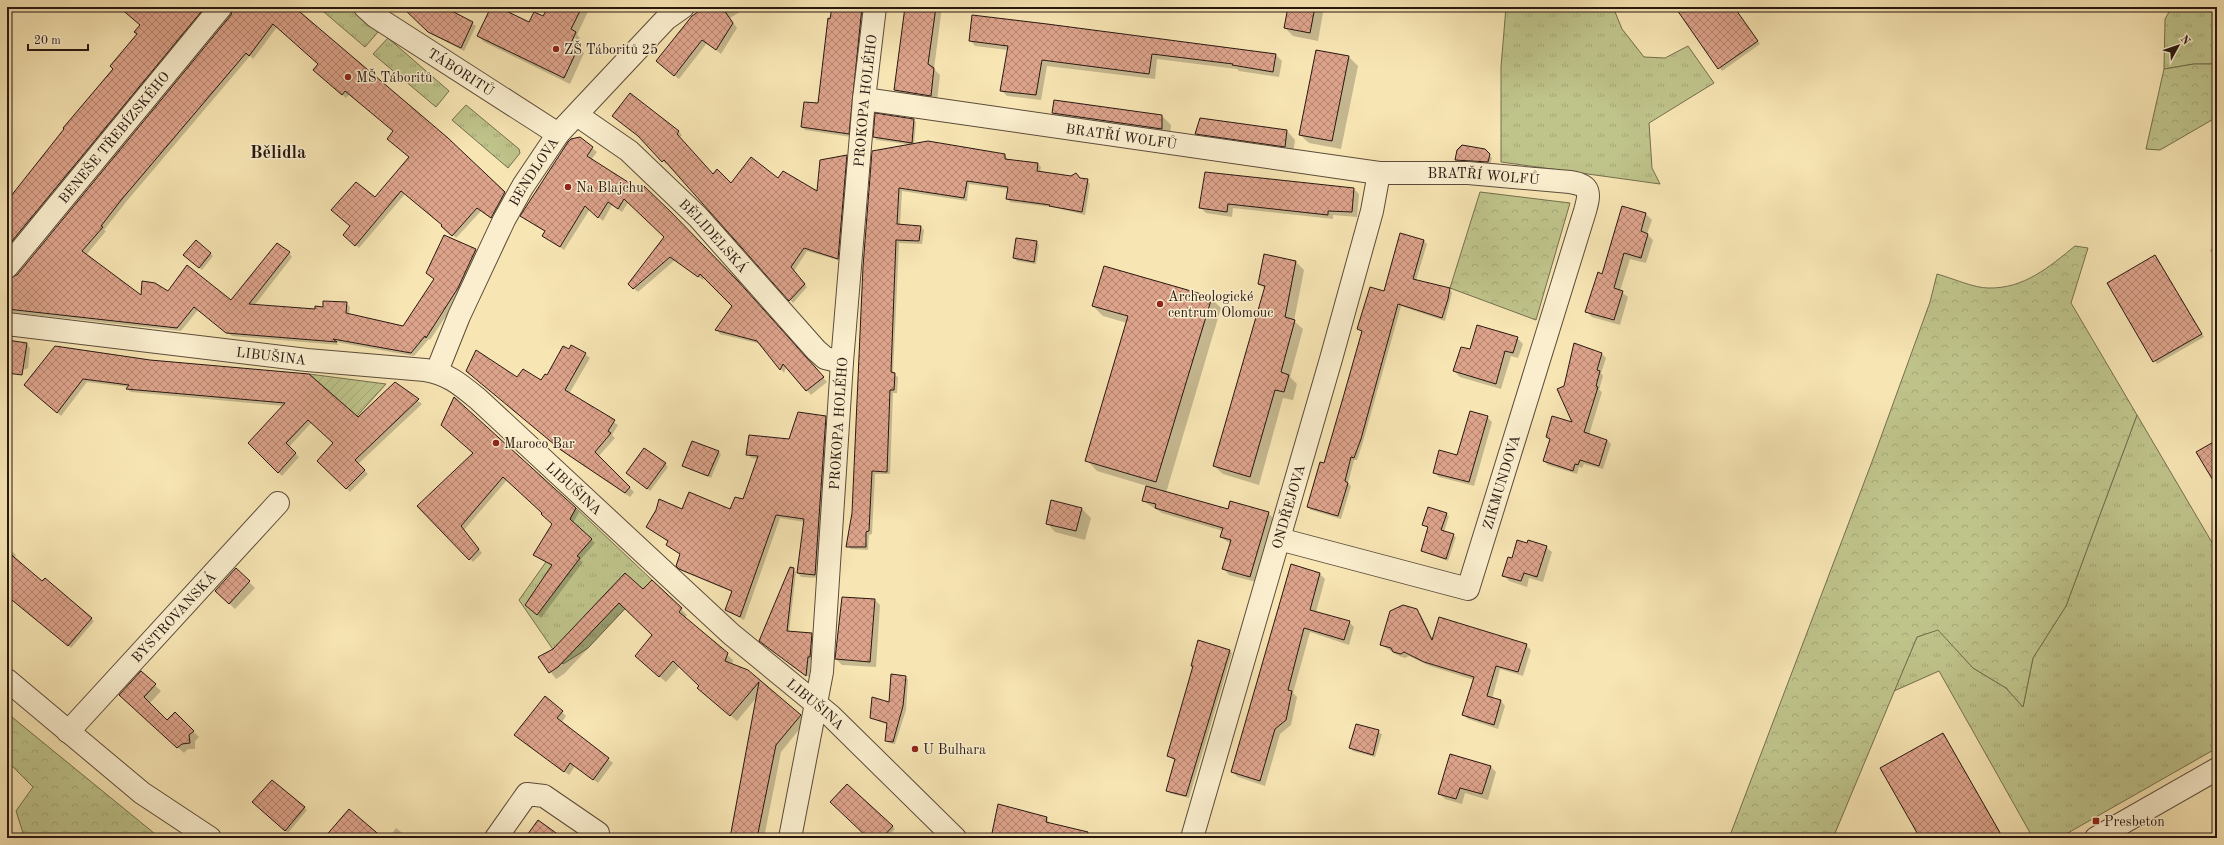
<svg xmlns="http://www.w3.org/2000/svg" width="2224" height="845" font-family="'Old Standard TT',serif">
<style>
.grass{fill:url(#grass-tufts);stroke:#746e4e}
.forest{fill:url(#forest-crowns);stroke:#746e4e}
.garden{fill:url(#garden-furrows);stroke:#746e4e}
.shadow{fill:#0003}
.building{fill:url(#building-cross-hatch);stroke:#281811}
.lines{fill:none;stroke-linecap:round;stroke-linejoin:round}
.minor-casing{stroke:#5c4b3a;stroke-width:24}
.minor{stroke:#faeece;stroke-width:22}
.poi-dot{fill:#8f2418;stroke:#faeece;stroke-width:1.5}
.labels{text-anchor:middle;stroke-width:3;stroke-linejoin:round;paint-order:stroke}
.poi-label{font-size:14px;fill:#281811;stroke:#faeece;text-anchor:start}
.street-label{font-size:14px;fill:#281811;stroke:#faeece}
.district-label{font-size:18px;font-weight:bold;fill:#281811;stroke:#faeece}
</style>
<defs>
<pattern id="grass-tufts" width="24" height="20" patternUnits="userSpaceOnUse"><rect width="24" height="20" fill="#bfc48b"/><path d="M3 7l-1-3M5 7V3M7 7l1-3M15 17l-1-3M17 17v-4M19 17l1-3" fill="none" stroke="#a4a877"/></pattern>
<pattern id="forest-crowns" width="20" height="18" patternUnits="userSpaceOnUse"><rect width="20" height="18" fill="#bfc48b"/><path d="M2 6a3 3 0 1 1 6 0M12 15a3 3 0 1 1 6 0" fill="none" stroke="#a4a877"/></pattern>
<pattern id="garden-furrows" width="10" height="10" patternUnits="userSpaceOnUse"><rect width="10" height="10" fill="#bfc48b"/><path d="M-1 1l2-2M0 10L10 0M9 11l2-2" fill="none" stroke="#a4a877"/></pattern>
<pattern id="building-cross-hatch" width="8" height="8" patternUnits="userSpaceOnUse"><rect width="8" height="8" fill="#dda38b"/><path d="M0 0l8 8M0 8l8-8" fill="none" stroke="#b38470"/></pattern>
</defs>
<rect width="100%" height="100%" fill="#f7e5b3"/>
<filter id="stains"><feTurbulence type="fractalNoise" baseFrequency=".005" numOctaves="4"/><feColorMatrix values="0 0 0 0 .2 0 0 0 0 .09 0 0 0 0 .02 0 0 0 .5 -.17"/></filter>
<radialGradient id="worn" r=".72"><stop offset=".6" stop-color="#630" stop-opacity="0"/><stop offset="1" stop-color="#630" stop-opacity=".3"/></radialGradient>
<!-- grass -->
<g class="grass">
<polygon points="318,7 350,7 378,32 365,47"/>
<polygon points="1506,7 1613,7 1622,29 1644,57 1665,58 1688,46 1714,83 1649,123 1652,168 1660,184 1501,162 1501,67"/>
<polygon points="2172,7 2217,7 2217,64 2194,64 2164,69 2165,19"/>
<polygon points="388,38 449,91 436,107 373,54"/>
<polygon points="466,105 519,149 520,153 508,168 452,120"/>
<polygon points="2137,415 2217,551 2217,748 2059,838 2033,838 1939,671 1894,691 1917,637 1938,629 1973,668 2006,688 2023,707 2033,658 2066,606"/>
<polygon points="576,508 652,580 588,648 563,664 519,600 546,562"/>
</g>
<!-- forest -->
<g class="forest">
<polygon points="2194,64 2217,64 2217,117 2160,150 2146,149 2164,69"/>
<polygon points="1480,192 1570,203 1536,320 1450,288"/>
<path d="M2075 246 2088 248 2071 303 2137 415 2066 606 2033 658 2023 707 2006 688 1973 668 1938 630 1917 637 1833 838H1729L1873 459 1930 302 1937 274C1952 278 1974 288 1988 288 2024 289 2049 267 2075 246Z"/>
<polygon points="7,713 160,838 27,838 23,833 16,811 33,787 7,761"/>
</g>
<!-- garden -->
<polygon class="garden" points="309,374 386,384 357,416"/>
<!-- shadow -->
<g class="shadow">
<polygon points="121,7 211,7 7,255 7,202 114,69 138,34 141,25"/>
<polygon points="234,7 293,7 447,138 508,196 495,221 481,211 456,238 443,225 405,194 359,248 348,239 375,199 410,157 394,131 350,94 346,98 318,74 319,64 277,27 253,59 250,56 126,202 104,230 106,231 86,255 142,297 168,292 231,302 289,253 292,257 254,306 316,310 346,303 350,307 349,314 403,328 435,279 427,273 445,236 476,250 480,254 462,292 430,340 429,339 414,356 336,342 339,345 232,336 198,310 181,331 7,312 7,279 17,276 232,15"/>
<polygon points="403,7 445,7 476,26 464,51 433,35"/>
<polygon points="493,7 530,23 544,17 549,7 590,7 577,35 581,39 578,47 584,53 570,84 484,42 478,36"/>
<polygon points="707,7 748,7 730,18 737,28 721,54 707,43 679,79 661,65"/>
<polygon points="832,7 866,7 851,137 805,130 802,127 819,104"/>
<polygon points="906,7 942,7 934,69 940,75 937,101 901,96 895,90"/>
<polygon points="1289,7 1324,7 1318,41 1293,36 1285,28"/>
<polygon points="1676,7 1734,7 1760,44 1722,71"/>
<polygon points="970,40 1276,55 1282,61 1279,77 1239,71 1237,69 1157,59 1155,79 1047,66 1041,100 1007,96 1001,90 1008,50 975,46"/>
<polygon points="1349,57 1358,66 1341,149 1309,143 1300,135"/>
<polygon points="631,95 679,132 682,135 679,138 713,176 731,184 778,179 818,193 846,156 849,159 841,261 807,251 794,271 807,287 793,303 668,163 666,164 642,139"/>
<polygon points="1053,113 1162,116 1171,125 1170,137 1062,122"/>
<polygon points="913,120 916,122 914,145 1005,155 1008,160 1038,164 1041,167 1040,172 1072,178 1076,174 1081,179 1087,180 1090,184 1085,215 1052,207 1010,202 1007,198 1008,189 969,184 967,201 902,191 900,225 921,227 924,230 922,244 899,243 893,374 898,377 897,393 893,393 890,474 875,474 872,534 869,535 868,550 851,549 847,546 853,513 865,267 913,145 877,140 874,137"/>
<polygon points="1287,131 1295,140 1293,155 1205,142 1196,134"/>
<polygon points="580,138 597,152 591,160 741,285 827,382 811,395 786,367 784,373 781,369 761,344 720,334 717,330 733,306 704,277 703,280 675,260 638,292 629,284 665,237 629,201 622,212 612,205 603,221 590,209 564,250 544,236 546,232 526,220 522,216"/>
<polygon points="1458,150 1487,153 1492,158 1490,164 1459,163 1456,160"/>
<polygon points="1206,173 1354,189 1359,194 1357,217 1333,215 1333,219 1233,208 1232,217 1206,213 1201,208"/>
<polygon points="1622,207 1646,214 1652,220 1647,234 1653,240 1646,263 1630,259 1620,291 1628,297 1620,325 1592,317 1586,311 1603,275"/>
<polygon points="196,241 213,256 202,270 187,258"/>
<polygon points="1424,241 1427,244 1416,280 1449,289 1452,292 1445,321 1401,306 1363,442 1357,460 1354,460 1348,483 1351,486 1341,519 1311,510 1308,507 1325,465 1363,332 1358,329"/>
<polygon points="1037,242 1039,245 1036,264 1017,261 1014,258"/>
<polygon points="2217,245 2217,262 2210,250"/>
<polygon points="1265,256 1296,262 1304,270 1294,321 1303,329 1290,377 1297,384 1293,400 1283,398 1259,485 1223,474 1214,466 1265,289 1259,284"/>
<polygon points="2155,256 2204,337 2157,364 2108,284"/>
<polygon points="1211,298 1221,308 1166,493 1229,510 1268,513 1274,519 1256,582 1229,575 1224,569 1231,544 1221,537 1223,531 1162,513 1143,501 1147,486 1097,471 1087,460 1127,323 1103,316 1093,306"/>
<polygon points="1517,338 1523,344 1518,358 1511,356 1501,389 1460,377 1454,371 1471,351"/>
<polygon points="7,341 26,343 30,348 28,368 7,376"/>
<polygon points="55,347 358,418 395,384 422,404 358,464 368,474 350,492 318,461 335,443 312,422 289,447 299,457 282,476 249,443 284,406 131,392 127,389 129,387 87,382 61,416 29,388"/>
<polygon points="585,354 590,358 569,394 618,425 612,435 615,438 598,457 634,492 630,497 569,456 472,375 542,382"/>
<polygon points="1602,354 1606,358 1601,373 1603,376 1599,390 1602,392 1589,435 1607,440 1611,444 1603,469 1584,464 1582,468 1579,467 1577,474 1548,465 1544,461 1551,441 1547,437 1574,424 1565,386"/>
<polygon points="455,399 579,512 573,523 595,543 580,560 583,562 541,618 530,608 552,566 534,555 553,524 544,513 507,480 464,530 482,553 473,562 419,506 475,453"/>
<polygon points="826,417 829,421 818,578 801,577 798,573 804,522 780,518 744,620 726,610 732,592 684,572 677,565 681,555 667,545 669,542 647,527 682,510 730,511 743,500 758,459 751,458 748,454 790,440"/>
<polygon points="1487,417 1492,422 1474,486 1439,477 1434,472 1458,456"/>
<polygon points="718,452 721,454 711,478 683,466"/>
<polygon points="665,464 668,467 650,491 630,475"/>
<polygon points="1052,501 1082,509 1091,518 1085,540 1055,532 1047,523"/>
<polygon points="1446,514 1449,516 1444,532 1456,537 1448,561 1422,551 1429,528 1424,524"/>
<polygon points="7,547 16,555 14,558 43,583 45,580 94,621 71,648 7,594"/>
<polygon points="1546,547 1552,552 1543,582 1529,578 1527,587 1509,581 1504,575 1512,559"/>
<polygon points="236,569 255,588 235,609 216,591"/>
<polygon points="793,569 796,572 789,632 812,634 814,637 813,659 811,659 809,677 763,643"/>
<polygon points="626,574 643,591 681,609 687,615 685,618 733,660 732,665 747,671 806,721 781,752 764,838 731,838 757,697 737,721 704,694 700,686 680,666 666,682 642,662 654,635 626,608 564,674 556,679 540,658 554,650"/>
<polygon points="1320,574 1325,579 1316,612 1349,622 1354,627 1349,645 1310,632 1293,693 1297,697 1291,725 1280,734 1265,786 1238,777 1232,772"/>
<polygon points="875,600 880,605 876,667 842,665 836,659"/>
<polygon points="1416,610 1421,615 1433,640 1526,645 1531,650 1523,676 1500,669 1492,699 1501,701 1505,706 1498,729 1468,719 1463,715 1474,680 1430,666 1409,656 1405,658 1399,656 1381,645"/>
<polygon points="1229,650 1232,653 1189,798 1169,793 1167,790 1175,760 1168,756 1194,667 1192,665"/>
<polygon points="141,672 161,691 149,704 167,722 175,714 199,737 195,741 195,749 188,749 184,753 126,701"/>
<polygon points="906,677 908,680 906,710 895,744 889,743 886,740 888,725 871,718 890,703"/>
<polygon points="562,712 566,716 561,723 613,763 598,783 575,766 569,775 520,739"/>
<polygon points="1357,725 1382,734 1375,757 1353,751 1351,748"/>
<polygon points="1942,734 1945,736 2003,838 1921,838"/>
<polygon points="1490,766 1496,772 1488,800 1465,793 1462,804 1445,799 1439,793"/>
<polygon points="847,785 895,829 887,838 871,838"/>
<polygon points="255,805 304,808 307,810 288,833"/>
<polygon points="1047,818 1049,823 1069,838 992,838"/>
<polygon points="396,828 409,838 389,838"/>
</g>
<!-- building -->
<g class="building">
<polygon points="119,7 205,7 7,247 7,201 64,129 63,128 113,69 110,66 137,34 134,32 140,25"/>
<polygon points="233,7 294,7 448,138 505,192 491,218 477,208 452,236 441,226 442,225 401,191 355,246 343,235 350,226 331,210 356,182 375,197 409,157 387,139 393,131 345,91 342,95 313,70 318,64 273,24 249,56 246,53 122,199 101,226 103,227 82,251 141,295 142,281 155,283 168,291 187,265 231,300 277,243 290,252 249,304 315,309 315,306 323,307 323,301 347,302 346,313 403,326 434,279 426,273 444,235 476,249 458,288 426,338 425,336 411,353 333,339 337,342 226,333 194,307 177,328 7,309 7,279 17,275 231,15"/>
<polygon points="402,7 444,7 473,22 461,48 428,32"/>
<polygon points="491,7 498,7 529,22 534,12 543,16 548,7 582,7 571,29 576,32 571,43 579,46 564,78 477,36"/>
<polygon points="705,7 722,7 733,23 716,50 702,40 674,76 656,61 692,16"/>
<polygon points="832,7 862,7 849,134 801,127 804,102 818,103 828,18 830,19"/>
<polygon points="905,7 936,7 928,64 934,68 931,96 894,90"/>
<polygon points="1288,7 1315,7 1310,33 1284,28"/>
<polygon points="1675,7 1734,7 1758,41 1718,69"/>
<polygon points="972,15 1047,24 1276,54 1273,72 1232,65 1233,64 1152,54 1149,74 1042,60 1036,95 1000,91 1008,46 969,41"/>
<polygon points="1316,50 1349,56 1332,141 1299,135"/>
<polygon points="630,93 679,131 677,134 713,174 717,169 731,183 751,157 778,178 783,171 817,191 820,160 847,155 838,259 804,248 791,267 805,284 789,301 664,160 662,162 638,136 612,116"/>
<polygon points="1054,100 1162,115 1162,129 1052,113"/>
<polygon points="875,113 914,119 912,143 873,137"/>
<polygon points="1200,118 1287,130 1285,147 1195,134"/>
<polygon points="580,137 593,147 587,156 642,191 644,186 671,212 737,280 824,377 806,391 783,364 780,370 757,341 715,330 732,306 700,274 698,277 670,257 633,289 628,284 664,237 624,199 618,209 608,202 598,218 585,206 560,247 542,236 545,231 520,216 568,142 571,139"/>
<polygon points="928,141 1005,154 1005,159 1038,163 1037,171 1071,176 1076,173 1080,178 1088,179 1082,212 1049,206 1050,205 1006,199 1008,187 967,181 964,198 899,188 897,224 921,226 919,241 896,240 891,372 895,373 894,390 890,390 887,472 872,471 869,531 866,532 866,547 846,547 852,513 863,267 872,151"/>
<polygon points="1462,145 1485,149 1490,154 1488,162 1455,160 1457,150"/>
<polygon points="1205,172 1354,188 1352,212 1328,211 1328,215 1228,204 1227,212 1199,208"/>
<polygon points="1622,206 1646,213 1641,231 1648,234 1641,258 1624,253 1614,288 1623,291 1614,320 1585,312 1598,272 1602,274"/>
<polygon points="1400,233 1424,240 1413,279 1450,288 1448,299 1442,318 1398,304 1361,439 1354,458 1351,457 1345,481 1348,483 1338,516 1307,507 1320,462 1324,463 1343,398 1362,331 1357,329 1370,287 1384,291"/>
<polygon points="1016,238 1037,241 1034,262 1013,258"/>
<polygon points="196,240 211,253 199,268 183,255"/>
<polygon points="1264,254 1296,261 1285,317 1295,320 1281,372 1289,375 1284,392 1275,390 1250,477 1213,466 1265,286 1258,284"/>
<polygon points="2155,255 2202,334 2153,362 2107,283"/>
<polygon points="1104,266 1212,297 1156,482 1085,461 1128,316 1092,306"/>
<polygon points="1477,325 1518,337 1513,353 1505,351 1496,384 1453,371 1461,347 1470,349"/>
<polygon points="7,340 27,343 22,375 7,373"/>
<polygon points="1574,343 1602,353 1597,370 1600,371 1596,386 1598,387 1584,432 1607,440 1599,466 1580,460 1578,465 1575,464 1573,471 1543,461 1550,439 1546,437 1552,416 1572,422 1557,389 1564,386"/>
<polygon points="571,345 586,353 565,390 615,420 608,431 611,433 595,452 630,487 625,493 561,450 466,371 476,350 517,377 523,369 541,380 545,374 547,375 563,346 569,349"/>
<polygon points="55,346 150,360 309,374 358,417 395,382 419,399 355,460 365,470 346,489 317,461 333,443 308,420 286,443 296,453 278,473 248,443 285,403 126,389 129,385 83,379 57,413 24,385"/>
<polygon points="454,397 576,508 570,519 592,539 577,556 580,558 537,615 525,605 552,565 533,555 552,524 541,514 542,513 503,477 461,526 479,549 469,560 417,506 473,453 441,425"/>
<polygon points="1470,411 1488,416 1469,482 1433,473 1439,450 1457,455"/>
<polygon points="798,412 826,416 815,575 797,573 804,519 776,515 740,617 725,610 732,591 679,569 676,566 680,554 666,545 668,541 646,527 656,510 659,499 682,509 689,492 730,509 735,497 743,499 758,456 746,455 749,435 789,439"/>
<polygon points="2217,440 2217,487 2196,452"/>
<polygon points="692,441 719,451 708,476 682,466"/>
<polygon points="644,448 666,463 647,489 626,473"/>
<polygon points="1146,486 1228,509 1230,501 1269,512 1250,577 1222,569 1231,540 1220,537 1223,528 1155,508 1156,504 1142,501"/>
<polygon points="1051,500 1082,508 1076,531 1046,524"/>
<polygon points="1428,507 1447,513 1441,530 1454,534 1446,559 1421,551 1428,527 1422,525"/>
<polygon points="1517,540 1527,543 1528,540 1547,546 1537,577 1524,573 1521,581 1502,576 1508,557 1512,558"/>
<polygon points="7,551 42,581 45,578 92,618 68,646 7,596"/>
<polygon points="1291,564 1320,573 1310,610 1350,621 1344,640 1304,628 1288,690 1292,691 1286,720 1275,729 1260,781 1231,772"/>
<polygon points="790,567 794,568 787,631 812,633 810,657 808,657 806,676 759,641"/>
<polygon points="236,568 250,581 229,604 215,591"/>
<polygon points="625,573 643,589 652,580 682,608 679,612 728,653 725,661 748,670 801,715 776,745 757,838 730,838 759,682 730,716 697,688 699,686 673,661 659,677 635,656 652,635 619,603 558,667 549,673 538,657 553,649"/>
<polygon points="842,597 875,599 870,662 835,659"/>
<polygon points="1403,605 1417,609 1432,640 1439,617 1527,644 1518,672 1496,666 1487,696 1501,700 1494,725 1462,715 1474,677 1424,662 1404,652 1401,654 1393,652 1391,648 1380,645 1390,611"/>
<polygon points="1198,640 1230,650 1186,796 1166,791 1175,759 1167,756 1193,666 1191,666"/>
<polygon points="141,671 156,684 144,697 167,720 175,712 194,731 189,735 190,743 182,744 177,748 119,695"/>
<polygon points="891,674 906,676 903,706 893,742 885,741 887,723 870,718 872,697 889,702"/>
<polygon points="545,696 563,711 557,718 609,758 593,780 570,763 564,772 514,735"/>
<polygon points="1356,724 1379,730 1373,755 1349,748"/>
<polygon points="1943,733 2003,838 1920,838 1880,768"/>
<polygon points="1450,754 1491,766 1482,794 1460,788 1456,799 1438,794"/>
<polygon points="272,780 305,807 285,831 252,802"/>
<polygon points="847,784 893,826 882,838 868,838 830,802"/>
<polygon points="998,804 1047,817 1046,822 1088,832 1087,838 991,838"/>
<polygon points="349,809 383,838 324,838"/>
<polygon points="538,820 563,838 525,838"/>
</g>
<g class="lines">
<defs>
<g id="minor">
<path id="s1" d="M365 7 376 17 558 134"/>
<path id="s2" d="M864 99 1379 173H1468L1570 182C1591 185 1590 193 1585 211L1468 589 1279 539"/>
<path id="s3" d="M577 115 629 151 698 217 816 350 825 358 842 362"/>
<path id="s4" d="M7 267 221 7"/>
<path id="s5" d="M7 324 307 360 425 370C447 373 461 385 478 399L731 634 831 716 955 838"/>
<path id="s6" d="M437 371 459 316 504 220 523 186 558 134 666 19 683 7"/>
<polyline points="7,680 142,793 210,838"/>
<path id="s7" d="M68 732 278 503"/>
<polyline points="496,838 527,794 544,796 598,833"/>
<path id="s8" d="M790 838 822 672 842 362 864 99 875 7"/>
<path id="s9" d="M1192 838 1331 359 1372 211 1379 173"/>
<polyline points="2096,838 2217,769"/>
</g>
</defs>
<!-- minor casing -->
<use href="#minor" class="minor-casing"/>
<!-- minor -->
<use href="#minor" class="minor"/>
</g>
<!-- markers -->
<g class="poi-dot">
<circle cx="556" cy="49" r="4"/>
<circle cx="348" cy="77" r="4"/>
<circle cx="568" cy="187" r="4"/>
<circle cx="1160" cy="304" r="4"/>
<circle cx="496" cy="443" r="4"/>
<circle cx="915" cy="749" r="4"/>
<rect x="2092" y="817" width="8" height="8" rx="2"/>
</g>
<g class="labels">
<!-- poi labels -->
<g class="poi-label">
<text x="564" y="54">ZŠ Táboritů 25</text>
<text x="356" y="82">MŠ Táboritů</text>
<text x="576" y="192">Na Blajchu</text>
<text x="1168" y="301">Archeologické<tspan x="1168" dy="16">centrum Olomouc</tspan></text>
<text x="504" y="448">Maroco Bar</text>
<text x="923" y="754">U Bulhara</text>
<text x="2104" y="826">Presbeton</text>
</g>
<!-- street labels -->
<g class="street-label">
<text dy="5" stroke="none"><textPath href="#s1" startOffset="116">TÁBORITŮ</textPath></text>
<text dy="5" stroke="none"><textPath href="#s8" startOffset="742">PROKOPA HOLÉHO</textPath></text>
<text dy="5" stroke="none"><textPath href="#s2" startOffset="260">BRATŘÍ WOLFŮ</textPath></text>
<text dy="5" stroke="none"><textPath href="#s4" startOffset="168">BENEŠE TŘEBÍZSKÉHO</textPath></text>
<text dy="5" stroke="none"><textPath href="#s6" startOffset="222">BENDLOVA</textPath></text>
<text dy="5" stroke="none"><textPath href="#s2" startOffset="625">BRATŘÍ WOLFŮ</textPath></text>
<text dy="5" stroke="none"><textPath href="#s3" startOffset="183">BĚLIDELSKÁ</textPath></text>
<text dy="5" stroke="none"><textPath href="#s5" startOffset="266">LIBUŠINA</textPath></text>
<text dy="5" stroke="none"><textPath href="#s8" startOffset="418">PROKOPA HOLÉHO</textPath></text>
<text transform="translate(1501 482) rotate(-73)" y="5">ZIKMUNDOVA</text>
<text dy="5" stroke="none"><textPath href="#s5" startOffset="613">LIBUŠINA</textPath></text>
<text dy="5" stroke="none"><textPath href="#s9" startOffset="345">ONDŘEJOVA</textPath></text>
<text dy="5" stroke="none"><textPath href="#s7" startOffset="156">BYSTROVANSKÁ</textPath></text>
<text dy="5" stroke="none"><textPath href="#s5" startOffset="937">LIBUŠINA</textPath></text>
</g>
<!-- district labels -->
<g class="district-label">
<text x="278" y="158">Bělidla</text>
</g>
</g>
<!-- margin -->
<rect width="2224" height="845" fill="none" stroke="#f7e5b3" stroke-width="24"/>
<rect x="8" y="8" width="2208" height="829" fill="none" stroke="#281811" stroke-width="2"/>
<rect x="12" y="12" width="2200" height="821" fill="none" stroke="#281811"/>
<!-- north arrow -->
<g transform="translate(2178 46) rotate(50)" stroke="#faeece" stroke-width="3" paint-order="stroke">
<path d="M0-3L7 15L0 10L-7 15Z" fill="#281811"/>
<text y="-6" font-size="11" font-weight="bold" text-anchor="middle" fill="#281811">N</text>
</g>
<!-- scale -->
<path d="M28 44v6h60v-6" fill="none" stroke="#281811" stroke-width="2"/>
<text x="34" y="44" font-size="12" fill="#281811" stroke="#faeece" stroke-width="3" paint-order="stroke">20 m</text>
<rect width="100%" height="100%" filter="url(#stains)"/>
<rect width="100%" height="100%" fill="url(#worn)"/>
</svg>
